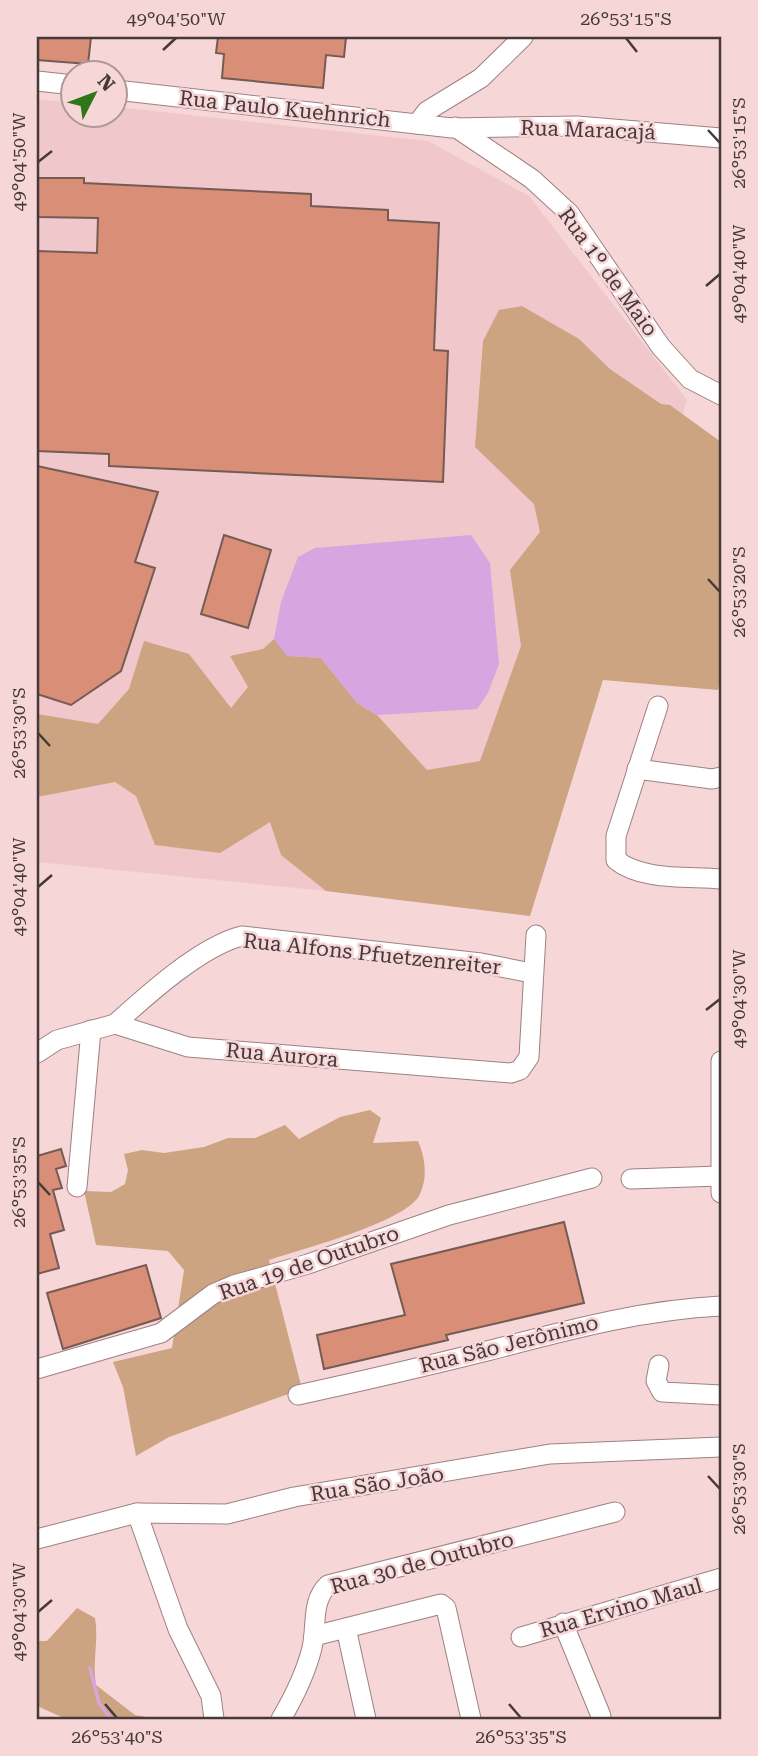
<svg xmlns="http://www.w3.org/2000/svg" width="758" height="1756" font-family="'Roboto Serif',serif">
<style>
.built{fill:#f0c7ca}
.green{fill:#cca481}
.water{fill:#d7a5df}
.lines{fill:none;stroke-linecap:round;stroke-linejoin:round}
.stream{stroke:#d7a5df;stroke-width:3.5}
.building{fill:#d98e77;stroke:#755b53;stroke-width:2}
.minor-casing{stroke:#9e8083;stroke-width:21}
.minor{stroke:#fff;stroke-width:19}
.ticks{fill:none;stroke:#46393a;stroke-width:2.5}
.labels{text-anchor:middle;stroke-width:5;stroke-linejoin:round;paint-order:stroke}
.street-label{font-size:21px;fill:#46393a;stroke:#f7d6d8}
.neatline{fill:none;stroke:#46393a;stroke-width:2.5}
.ticks-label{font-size:18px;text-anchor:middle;fill:#46393a}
</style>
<rect width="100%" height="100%" fill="#f7d6d8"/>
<!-- built -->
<polygon class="built" points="37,99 73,103 74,116 116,116 116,107 428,141 529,196 687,400 530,916 326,891 37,862"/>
<!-- green -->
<g class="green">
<polygon points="522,306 579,339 610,369 661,404 670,405 721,442 721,673 718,690 603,680 530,916 326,891 281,855 270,822 220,853 155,845 136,796 115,782 37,797 37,714 98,724 129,689 144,641 189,654 231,708 248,687 230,656 263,649 274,639 292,656 321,658 357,703 377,715 427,770 480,761 521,646 510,570 540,532 534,504 475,447 483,341 499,310"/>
<path d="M370 1110 381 1118 373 1143 418 1141C425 1157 428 1177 420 1194 408 1222 301 1249 269 1260L302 1389 169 1437 136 1456 123 1387 113 1362 172 1348 184 1270 168 1251 96 1245 84 1191 111 1192 125 1184 128 1170 124 1154 142 1150 164 1153 204 1147 228 1138H255L285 1125 299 1139 340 1117Z"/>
<path d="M77 1608 95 1618C99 1641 92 1662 96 1685L135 1715 158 1719H66L37 1706V1641H47Z"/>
</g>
<!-- water -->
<polygon class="water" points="471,535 490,563 499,664 488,693 477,709 377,715 357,703 321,658 287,656 274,639 281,602 298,557 315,548"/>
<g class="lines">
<!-- stream -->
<polyline class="stream" points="90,1668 99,1703 111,1719"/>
</g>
<!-- building -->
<g class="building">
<polygon points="37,37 91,37 88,64 37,60"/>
<polygon points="218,37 346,37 344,57 326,55 323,88 222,78 224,54 216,53"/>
<polygon points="37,178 84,178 84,183 311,194 311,206 388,210 388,220 439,223 434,350 448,351 443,482 109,466 109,454 37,451 37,251 97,253 98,218 37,217"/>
<polygon points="37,466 158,492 135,562 155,568 121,671 71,705 37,694"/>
<polygon points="224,535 271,550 248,628 201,614"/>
<polygon points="61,1149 66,1166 56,1169 62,1188 53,1190 64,1230 50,1234 59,1268 37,1274 37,1156"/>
<polygon points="564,1222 584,1303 446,1335 448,1340 324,1369 317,1335 405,1315 391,1264"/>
<polygon points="146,1265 161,1318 63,1349 47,1293"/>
</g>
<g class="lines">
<defs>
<g id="minor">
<polyline points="37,81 74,85"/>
<polyline points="116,90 452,128 577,126 721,138"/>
<polyline points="417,124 427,111 481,78 523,37"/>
<polyline points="455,127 532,179 569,213 661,347 690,379 721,395"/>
<path d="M658 706 616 836V860C642 881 689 876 721 879"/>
<polyline points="637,769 712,779 721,777"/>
<path d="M115 1024C147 995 201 946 242 936L481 963 531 973"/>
<polyline points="37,1053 57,1040 115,1024 188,1047 511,1073 520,1070 529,1057 536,935"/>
<polyline points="721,1061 721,1193"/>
<polyline points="631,1179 720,1176"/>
<polyline points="77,1187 91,1030"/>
<polyline points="659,1365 656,1381 662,1392 721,1395"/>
<polyline points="37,1369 161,1333 213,1294 234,1285 308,1264 449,1215 592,1178"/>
<path d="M298 1395C362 1381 427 1366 491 1350 568 1330 641 1310 721 1306"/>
<polyline points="137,1513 178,1629 211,1696 214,1719"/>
<polyline points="37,1539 137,1513 227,1514 294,1497 550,1454 721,1447"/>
<polyline points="563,1623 601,1716"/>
<polyline points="346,1628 366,1719"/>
<polyline points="314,1636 441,1604 446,1608 471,1719"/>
<polyline points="521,1637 721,1578"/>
<path d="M281 1719C294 1697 306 1672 312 1648 317 1626 311 1601 328 1585L615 1512"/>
</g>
</defs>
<!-- minor casing -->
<use href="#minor" class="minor-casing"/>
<!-- minor -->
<use href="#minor" class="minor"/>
</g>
<!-- ticks -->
<path class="ticks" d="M626 38 637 52M163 50 176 38M708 130 720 143M38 162 52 151M706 286 720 274M708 579 720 592M38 733 50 746M38 887 52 875M706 1010 720 999M38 1182 50 1195M708 1476 720 1489M38 1612 52 1600M105 1704 117 1718M509 1704 521 1718"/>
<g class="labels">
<!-- street labels -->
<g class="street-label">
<text transform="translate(285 109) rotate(6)" y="7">Rua Paulo Kuehnrich</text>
<text transform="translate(588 130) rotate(2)" y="7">Rua Maracajá</text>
<text transform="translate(608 272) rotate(54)" y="7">Rua 1º de Maio</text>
<text transform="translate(372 954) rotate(6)" y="7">Rua Alfons Pfuetzenreiter</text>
<text transform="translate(282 1055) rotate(5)" y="7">Rua Aurora</text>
<text transform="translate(309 1263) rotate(-19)" y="7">Rua 19 de Outubro</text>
<text transform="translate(509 1344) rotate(-14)" y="7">Rua São Jerônimo</text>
<text transform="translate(377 1484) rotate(-9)" y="7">Rua São João</text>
<text transform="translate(422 1563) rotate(-15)" y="7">Rua 30 de Outubro</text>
<text transform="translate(621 1608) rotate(-16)" y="7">Rua Ervino Maul</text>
</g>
</g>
<!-- border -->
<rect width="758" height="1756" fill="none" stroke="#f7d6d8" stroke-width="77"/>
<!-- north arrow -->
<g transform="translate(94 94) rotate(48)"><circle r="33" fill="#f7d6d8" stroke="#b09799" stroke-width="2"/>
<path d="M0-5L12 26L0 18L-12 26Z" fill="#2f7618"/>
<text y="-10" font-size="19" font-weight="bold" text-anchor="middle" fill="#46393a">N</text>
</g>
<rect x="38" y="38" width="682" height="1680" class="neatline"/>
<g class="ticks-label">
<text x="176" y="25">49°04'50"W</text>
<text x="626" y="25">26°53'15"S</text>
<text transform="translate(739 143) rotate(-90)" y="6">26°53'15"S</text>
<text transform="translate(19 162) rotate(-90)" y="6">49°04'50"W</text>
<text transform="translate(739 274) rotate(-90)" y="6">49°04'40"W</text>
<text transform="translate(739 592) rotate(-90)" y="6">26°53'20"S</text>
<text transform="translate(19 733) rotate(-90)" y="6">26°53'30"S</text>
<text transform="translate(19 887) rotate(-90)" y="6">49°04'40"W</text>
<text transform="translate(739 999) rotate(-90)" y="6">49°04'30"W</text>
<text transform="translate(19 1182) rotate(-90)" y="6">26°53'35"S</text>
<text transform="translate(739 1489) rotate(-90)" y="6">26°53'30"S</text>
<text transform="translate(19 1612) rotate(-90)" y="6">49°04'30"W</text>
<text x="117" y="1743">26°53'40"S</text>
<text x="521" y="1743">26°53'35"S</text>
</g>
</svg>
